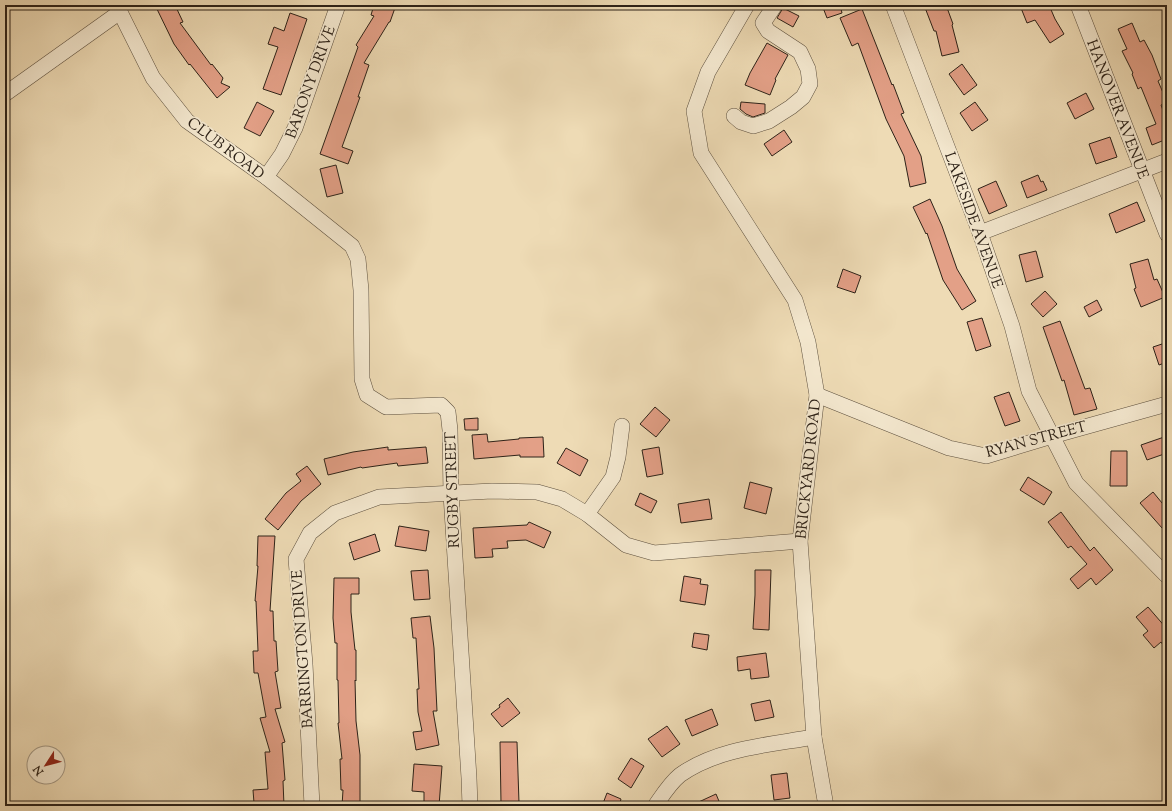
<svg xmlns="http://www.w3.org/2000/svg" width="1172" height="811" font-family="'Sorts Mill Goudy',serif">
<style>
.building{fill:#e3a087;stroke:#2d2218}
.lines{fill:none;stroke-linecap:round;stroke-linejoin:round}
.minor-casing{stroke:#5d503f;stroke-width:16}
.minor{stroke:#f4e8cf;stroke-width:15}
.labels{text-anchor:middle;stroke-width:3.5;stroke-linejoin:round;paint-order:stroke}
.street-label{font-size:15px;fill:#2d2218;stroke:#f4e8cf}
</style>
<rect width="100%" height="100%" fill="#eedbb5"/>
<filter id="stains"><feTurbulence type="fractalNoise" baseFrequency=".005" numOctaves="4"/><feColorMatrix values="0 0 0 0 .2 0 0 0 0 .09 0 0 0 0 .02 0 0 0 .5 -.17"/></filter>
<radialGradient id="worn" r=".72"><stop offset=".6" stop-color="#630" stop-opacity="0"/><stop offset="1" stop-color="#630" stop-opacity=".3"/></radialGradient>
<!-- building -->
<g class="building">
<polygon points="155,5 175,5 183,22 180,23 211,65 212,64 223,78 221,83 230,87 217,98 190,64 189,65 174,44"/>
<polygon points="374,5 396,5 390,22 389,22 364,63 369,65 358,97 360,97 342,147 353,151 348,164 320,154 358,47 356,45 374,16 371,15"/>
<polygon points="822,5 840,5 842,13 827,18"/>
<polygon points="924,5 946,5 953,24 952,25 959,52 942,56 936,31 934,31"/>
<polygon points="1029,5 1049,5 1055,19 1064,34 1050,43 1035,20 1027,23 1021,8"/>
<polygon points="783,8 799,16 793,27 777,18"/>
<polygon points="862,9 892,85 893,84 904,113 901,114 921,156 926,183 910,187 904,156 886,119 858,43 852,46 840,18"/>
<polygon points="290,13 307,19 281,95 263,89 278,47 268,44 274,27 284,31"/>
<polygon points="1132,23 1140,42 1144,40 1152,55 1161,79 1158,81 1167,102 1161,105 1167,121 1167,139 1152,145 1146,128 1156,124 1141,87 1138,89 1132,74 1133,73 1122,51 1127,49 1118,29"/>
<polygon points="767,43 788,55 775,79 776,80 770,95 745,85 750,73"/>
<polygon points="962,64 977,85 964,95 949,74"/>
<polygon points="1086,93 1094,109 1075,119 1067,103"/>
<polygon points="257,102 274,111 260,136 244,128"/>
<polygon points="741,102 765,104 765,113 753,117 746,114 740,109"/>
<polygon points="975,102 988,120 972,131 960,113"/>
<polygon points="784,130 792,142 772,156 764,144"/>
<polygon points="1110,137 1117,157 1096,164 1089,144"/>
<polygon points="336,165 343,193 327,197 320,169"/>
<polygon points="1038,175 1041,182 1043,181 1047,190 1027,198 1021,182"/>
<polygon points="996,181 1007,206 989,214 978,189"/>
<polygon points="930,199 942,226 957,269 976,301 962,310 943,280 927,233 926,234 913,207"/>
<polygon points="1137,202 1145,221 1116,233 1109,214"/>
<polygon points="1036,251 1043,277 1026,282 1019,255"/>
<polygon points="1148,259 1154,280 1157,279 1165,297 1141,307 1134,289 1136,288 1130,264"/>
<polygon points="843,269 861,276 855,293 837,287"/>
<polygon points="1045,291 1057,304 1043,317 1031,304"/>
<polygon points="1097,300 1102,310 1089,317 1084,307"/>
<polygon points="982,318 991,346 976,351 967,322"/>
<polygon points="1060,321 1085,389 1090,388 1097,409 1074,415 1064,380 1062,381 1043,327"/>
<polygon points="1165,343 1167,349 1167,362 1159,365 1153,347"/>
<polygon points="1009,392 1020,421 1005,426 994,397"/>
<polygon points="655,407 670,420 656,437 640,424"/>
<polygon points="478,418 478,430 465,430 464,419"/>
<polygon points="487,434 488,442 519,439 519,438 543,437 544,457 520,457 520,455 474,459 472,435"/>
<polygon points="1167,436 1167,453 1147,460 1141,445"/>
<polygon points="388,447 388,450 426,447 428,463 398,466 397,463 362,468 361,467 328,475 324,459 353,452"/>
<polygon points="659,447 663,474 647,477 642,450"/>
<polygon points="566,448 588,460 580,476 557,463"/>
<polygon points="1111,451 1127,451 1127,486 1110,486"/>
<polygon points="307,466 321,484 301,501 278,530 265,519 286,493 301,481 296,474"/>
<polygon points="1028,477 1052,492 1044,505 1020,490"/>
<polygon points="750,482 772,488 766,514 744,508"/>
<polygon points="1153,492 1167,509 1167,524 1162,528 1140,503"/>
<polygon points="640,493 657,501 651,513 635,505"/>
<polygon points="709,499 712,519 681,523 678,504"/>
<polygon points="1061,512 1090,551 1094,547 1113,570 1096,585 1091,578 1078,589 1070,579 1087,564 1071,546 1068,548 1048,522"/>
<polygon points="529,522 551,532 544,548 526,540 507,541 508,548 492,549 493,557 475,558 473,528 527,525"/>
<polygon points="399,526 429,531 426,551 395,546"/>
<polygon points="375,534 380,551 354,560 349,543"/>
<polygon points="258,536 275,536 270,611 273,611 274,641 276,641 278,671 275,672 281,708 275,709 285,742 282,743 285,780 283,781 284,806 267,806 266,803 254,803 253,790 268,789 265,752 270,752 260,718 266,717 258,673 254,673 253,651 258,651 256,601 255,601 258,566 257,566"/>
<polygon points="428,570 430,599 414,600 411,571"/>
<polygon points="755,570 771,570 769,630 753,629 755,595"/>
<polygon points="684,576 701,579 700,584 708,585 705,605 680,601"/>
<polygon points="334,578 359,578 359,594 351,594 351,612 355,650 356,650 356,681 355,680 356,721 360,755 360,806 342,806 343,790 341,790 340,759 342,759 338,723 339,723 338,680 337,680 337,643 335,643 333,618"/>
<polygon points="1148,607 1167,629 1167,651 1161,642 1154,648 1143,635 1148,631 1136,617"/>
<polygon points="430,616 434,648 437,711 433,711 439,745 416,750 413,732 422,731 418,712 417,689 419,689 416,638 413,638 411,618"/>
<polygon points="694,633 709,635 707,650 692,647"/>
<polygon points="766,653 769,677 751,679 750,669 738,671 737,657"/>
<polygon points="508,698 520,713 502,727 491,714 500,707 499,705"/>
<polygon points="770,700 774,717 755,721 751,704"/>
<polygon points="712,709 718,725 692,736 685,720"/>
<polygon points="667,726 680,744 662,757 648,739"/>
<polygon points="500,742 517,742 519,803 501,803"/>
<polygon points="631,758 644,766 631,788 618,779"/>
<polygon points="414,764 442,766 439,806 424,806 424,792 412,791"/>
<polygon points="787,773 790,798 774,800 771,775"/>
<polygon points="607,793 621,799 619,806 602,806"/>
<polygon points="716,794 721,806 690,806"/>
</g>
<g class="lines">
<defs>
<g id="minor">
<polyline points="118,5 120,12 153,78 187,121 266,177 352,246 358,259 361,290 362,379 367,395 386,407 441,405 448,412 450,430 451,494 469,778 470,806"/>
<polyline points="747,5 708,72 694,111 701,153 795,300 808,342 817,395 800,541 814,737 826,806"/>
<polyline points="893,5 980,233 1012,326 1029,391 1076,483 1167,576"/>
<polyline points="1078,5 1167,234"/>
<polyline points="5,94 120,12"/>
<polyline points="734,116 741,122 753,126 769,121 791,107 803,97 810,84 808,69 800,52 768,31 763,23 775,5"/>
<polyline points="266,177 282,154 295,128 338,5"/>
<polyline points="980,233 1167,161"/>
<polyline points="817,395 949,448 986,456 1052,436 1167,404"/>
<polyline points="587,514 613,477 618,457 622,426"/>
<polyline points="312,806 305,664 296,559 310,533 335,513 379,497 492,491 537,492 562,499 587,514 626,545 654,553 800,541"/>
<path d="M655 806C662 796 670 783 680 775 718 748 769 745 814 737"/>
</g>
</defs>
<!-- minor casing -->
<use href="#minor" class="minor-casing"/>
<!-- minor -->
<use href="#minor" class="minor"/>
</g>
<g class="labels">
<!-- street labels -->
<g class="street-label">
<text transform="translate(310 82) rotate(-70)" y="5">BARONY DRIVE</text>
<text transform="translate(1118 109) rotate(69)" y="5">HANOVER AVENUE</text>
<text transform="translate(226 148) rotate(37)" y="5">CLUB ROAD</text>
<text transform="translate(974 220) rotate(70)" y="5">LAKESIDE AVENUE</text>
<text transform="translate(1036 439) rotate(-15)" y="5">RYAN STREET</text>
<text transform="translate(808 469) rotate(-84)" y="5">BRICKYARD ROAD</text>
<text transform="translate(452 490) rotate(-92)" y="5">RUGBY STREET</text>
<text transform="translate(302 649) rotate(-94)" y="5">BARRINGTON DRIVE</text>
</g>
</g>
<!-- margin -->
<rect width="1172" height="811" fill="none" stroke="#eedbb5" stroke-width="20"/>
<rect x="6" y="6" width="1160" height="799" fill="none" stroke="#2d2218" stroke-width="2"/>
<rect x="10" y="10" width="1152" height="791" fill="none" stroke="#2d2218"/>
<!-- north arrow -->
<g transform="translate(46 765) rotate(234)"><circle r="19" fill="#f4e8cf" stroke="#a49986"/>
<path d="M0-3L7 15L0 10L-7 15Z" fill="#8f2418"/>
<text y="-6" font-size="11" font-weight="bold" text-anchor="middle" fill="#2d2218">N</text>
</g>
<rect width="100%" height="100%" filter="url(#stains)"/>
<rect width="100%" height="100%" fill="url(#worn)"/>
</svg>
